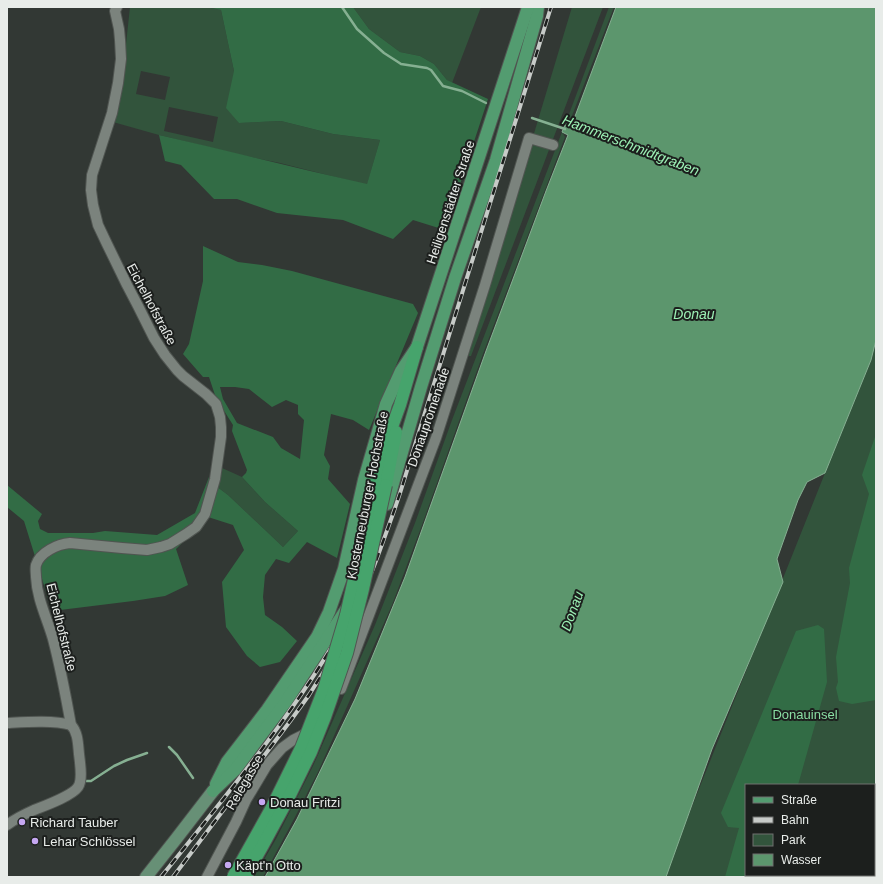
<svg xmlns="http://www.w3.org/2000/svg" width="883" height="884" font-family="Arial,sans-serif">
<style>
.green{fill:#32543c;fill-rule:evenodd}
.forest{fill:#326c45;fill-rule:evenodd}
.water{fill:#5c966d;stroke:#86b092}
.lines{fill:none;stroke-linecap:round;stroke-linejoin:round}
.stream{stroke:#86b092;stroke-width:2.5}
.minor-casing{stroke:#505551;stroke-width:12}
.secondary-casing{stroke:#505551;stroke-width:14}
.primary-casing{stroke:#505551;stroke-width:14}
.trunk-casing{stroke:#505551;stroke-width:14}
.minor{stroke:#7b837d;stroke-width:10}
.secondary{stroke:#679076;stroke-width:12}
.primary{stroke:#539c70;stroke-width:12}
.trunk{stroke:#46a46c;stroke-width:12}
.rail-casing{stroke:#c7cbc8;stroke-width:4}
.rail{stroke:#1c1f1d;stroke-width:2.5;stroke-dasharray:8;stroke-linecap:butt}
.trunk-bridge-casing{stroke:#505551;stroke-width:14;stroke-linecap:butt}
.trunk-bridge{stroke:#46a46c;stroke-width:12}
.poi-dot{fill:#c5a7f1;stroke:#1c1f1d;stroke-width:1.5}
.labels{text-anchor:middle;stroke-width:4;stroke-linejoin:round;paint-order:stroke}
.street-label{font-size:13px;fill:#e8ece9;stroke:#1c1f1d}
.park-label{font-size:13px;fill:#8adea3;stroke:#1c1f1d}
.poi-label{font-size:13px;fill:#e8ece9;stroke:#1c1f1d;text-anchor:start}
.water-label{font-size:14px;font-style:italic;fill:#9cf1b5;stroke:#1c1f1d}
</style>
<rect width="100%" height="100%" fill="#323834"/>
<!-- green -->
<g class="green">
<path d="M130 7H207L221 10 234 71 239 123 281 121 333 134 380 140 367 185 280 163 241 155 159 135 113 122 121 91ZM141 71 170 77 165 100 136 94ZM169 107 218 117 213 142 164 131Z"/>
<polygon points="353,7 481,7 452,83 447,80 434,64 420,56 400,52 369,29"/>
<polygon points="572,7 603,7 471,356 469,356 468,353"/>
<polygon points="609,7 614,7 568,126 565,125"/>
<polygon points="562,132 565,137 484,351 422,525 392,605 318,772 295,817 263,877 254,877 276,839 313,766 375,625 415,523 452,420"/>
<path d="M876 340V877H666L681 834 825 473 871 360ZM746 785H874V875H746Z"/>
<polygon points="222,468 242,477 265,502 298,531 283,547 228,495 216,486"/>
</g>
<!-- forest -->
<g class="forest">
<path d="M207 7H353L369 29 400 52 420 56 434 64 447 80 488 99 445 230 413 220 393 239 343 220 277 213 237 199H214L181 165 165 161 159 135C228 151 297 168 367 184L380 140 333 134 281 121 239 123 226 108 234 71 221 10Z"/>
<path d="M203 246 238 262 262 265 292 271 413 304 418 313 369 430 353 420 331 414 324 455 330 466 328 479 350 504 337 558 307 542 289 563 276 559 265 575 263 597 265 615 282 627 297 641 280 662 260 667 247 656 226 627 222 582 244 550 233 525 208 517 176 549 188 585 165 596 133 601 52 611 24 521 7 507V485L42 514 38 521 40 529 48 533H93L105 531 157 535 195 513 209 477 216 486 228 495 283 547 298 531 265 502 242 477 246 473 247 470 232 431 233 425 216 398 209 377H203L183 354 189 344 203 281ZM220 387H235L249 389 272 407 286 400 298 405V414L304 420 300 459 281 448 273 437 237 423 223 399Z"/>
<polygon points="876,434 876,700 852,704 839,701 836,688 838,682 836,657 850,583 849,568 869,494 862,475"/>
<polygon points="818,625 824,629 827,682 798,785 746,785 746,875 758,875 756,877 725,877 739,828 728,827 721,813 796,631"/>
</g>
<!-- water -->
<polygon class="water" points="616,7 876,7 876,340 871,360 825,473 807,482 798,500 777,559 783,582 712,749 666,877 265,877 297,819 355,699 405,577 486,351 546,191 568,135 562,132 565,125 571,127"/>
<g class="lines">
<!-- stream -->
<g class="stream">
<polyline points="342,7 357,29 384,53 398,62 401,64 427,68 431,70 443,86 462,91 486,103"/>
<polyline points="532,118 565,129"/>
<polyline points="169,747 177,755 193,778"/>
<polyline points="83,781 91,781 114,766 127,760 147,753"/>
</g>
<defs>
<g id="minor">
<polyline points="341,689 436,438 485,285 529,138 553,145"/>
<path d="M7 723C26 722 53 720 71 725"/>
<path d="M7 825C15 819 25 814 34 810 44 806 72 796 78 787 83 780 80 763 79 754 78 744 78 732 71 725 66 697 60 666 53 639 47 618 37 599 36 577 36 573 35 569 36 565 40 552 58 544 70 543L122 548 147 550 161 547 170 544 186 534 196 527 205 514 215 479 221 437V427L220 417 216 404 206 394 183 376 177 370 165 355 154 338 138 306 127 285 107 244 98 225 93 205 91 190 92 175 112 113 118 83 121 59 120 40 119 29 115 11 117 7"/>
<polyline points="207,877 236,822 246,800 267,765 282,748 293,740 311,731"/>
</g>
<polyline id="secondary" points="146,877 176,839 213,791"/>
<g id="primary">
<polyline points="387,504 421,387 455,278 496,160 537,16 538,7"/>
<polyline points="216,784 227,762 267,710 317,637 329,612 344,569 364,480 386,404 401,371 417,347 528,7"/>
<polyline points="213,791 235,770 285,703 347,608"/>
</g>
<g id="trunk">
<polyline points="376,482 384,449 400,405 417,347"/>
<polyline points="386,485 396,432"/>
</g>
</defs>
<!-- minor casing -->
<use href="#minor" class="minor-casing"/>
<!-- secondary casing -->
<use href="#secondary" class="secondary-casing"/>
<!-- primary casing -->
<use href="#primary" class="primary-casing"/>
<!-- trunk casing -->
<use href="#trunk" class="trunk-casing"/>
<!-- minor -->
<use href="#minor" class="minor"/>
<!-- secondary -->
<use href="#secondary" class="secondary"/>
<!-- primary -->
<use href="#primary" class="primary"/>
<!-- trunk -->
<use href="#trunk" class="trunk"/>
<defs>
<g id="rail">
<polyline points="339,646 351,627 358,613"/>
<path d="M161 877C232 788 307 699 360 597 369 581 375 564 381 547 388 528 395 509 401 490L551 7"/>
<polyline points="173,877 291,720 309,695 326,668"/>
</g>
</defs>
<!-- rail casing -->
<use href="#rail" class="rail-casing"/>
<!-- rail -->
<use href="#rail" class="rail"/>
<defs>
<g id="trunk-bridge">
<polyline points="233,877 271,809 301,748 324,689 346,615 376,482"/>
<polyline points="245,877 263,845 288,799 311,752 325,717 347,653 363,589 386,485"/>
</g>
</defs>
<!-- trunk-bridge casing -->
<use href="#trunk-bridge" class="trunk-bridge-casing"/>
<!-- trunk-bridge -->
<use href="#trunk-bridge" class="trunk-bridge"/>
</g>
<!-- markers -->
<g class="poi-dot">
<circle cx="262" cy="802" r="4"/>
<circle cx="22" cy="822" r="4"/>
<circle cx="35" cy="841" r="4"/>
<circle cx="228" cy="865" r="4"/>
</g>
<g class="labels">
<!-- street labels -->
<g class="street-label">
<text transform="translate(450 202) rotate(-72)" y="5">Heiligenstädter Straße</text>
<text transform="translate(152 304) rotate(62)" y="5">Eichelhofstraße</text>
<text transform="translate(428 417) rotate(-71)" y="5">Donaupromenade</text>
<text transform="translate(367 495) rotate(-79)" y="5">Klosterneuburger Hochstraße</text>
<text transform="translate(62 627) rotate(76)" y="5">Eichelhofstraße</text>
<text transform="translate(244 782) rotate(-60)" y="5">Relegasse</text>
</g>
<!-- park labels -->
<g class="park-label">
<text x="805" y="719">Donauinsel</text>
</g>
<!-- poi labels -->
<g class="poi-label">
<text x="270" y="807">Donau Fritzi</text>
<text x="30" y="827">Richard Tauber</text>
<text x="43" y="846">Lehar Schlössel</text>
<text x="236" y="870">Käpt'n Otto</text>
</g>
<!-- water labels -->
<g class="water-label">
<text transform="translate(631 145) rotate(21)" y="5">Hammerschmidtgraben</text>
<text x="694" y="319">Donau</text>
<text transform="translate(572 611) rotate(-70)" y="5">Donau</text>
</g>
</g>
<!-- border -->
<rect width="883" height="884" fill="none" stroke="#e8ece9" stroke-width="16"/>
<!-- legend -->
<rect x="745" y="784" width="130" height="92" fill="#1c1f1d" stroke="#6e716f"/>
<rect x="753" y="797" width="20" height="6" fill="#539c70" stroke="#6e716f"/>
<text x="781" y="804" font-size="12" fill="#e8ece9">Straße</text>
<rect x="753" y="817" width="20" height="6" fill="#c7cbc8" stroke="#6e716f"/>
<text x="781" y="824" font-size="12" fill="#e8ece9">Bahn</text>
<rect x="753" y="834" width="20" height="12" fill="#32543c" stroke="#6e716f"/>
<text x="781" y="844" font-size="12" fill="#e8ece9">Park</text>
<rect x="753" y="854" width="20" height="12" fill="#5c966d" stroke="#6e716f"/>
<text x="781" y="864" font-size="12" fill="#e8ece9">Wasser</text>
</svg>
